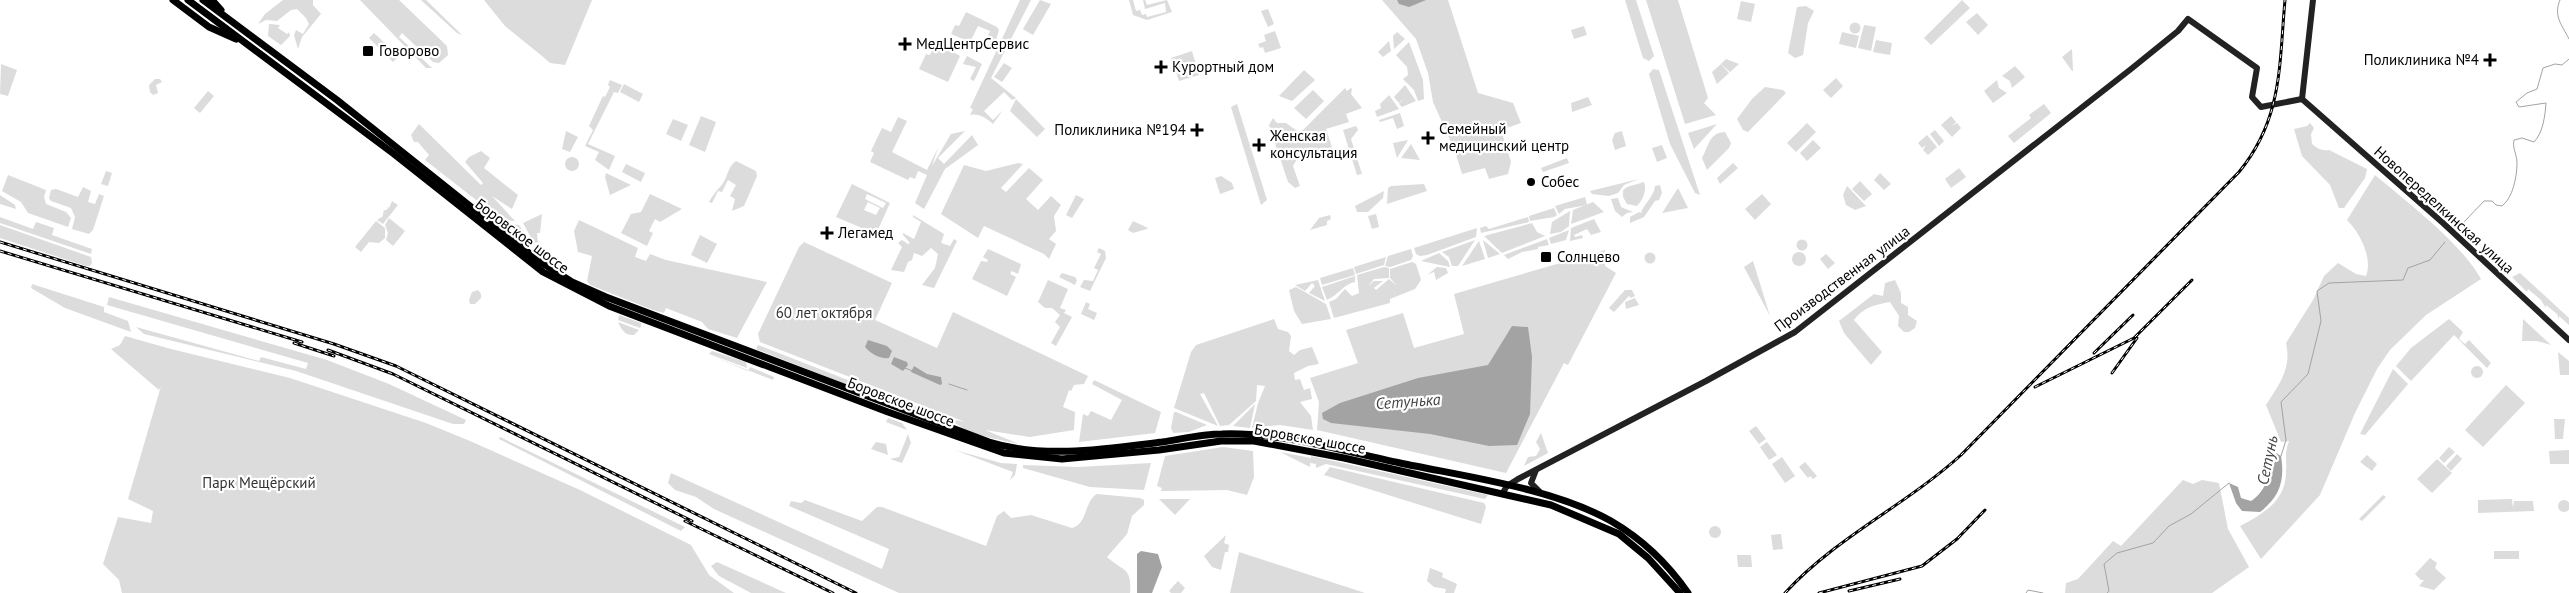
<svg xmlns="http://www.w3.org/2000/svg" width="2569" height="593" font-family="'PT Sans',sans-serif">
<style>
.green{fill:#dcdcdc;fill-rule:evenodd}
.water{fill:#a3a3a3}
.lines{fill:none;stroke-linecap:round;stroke-linejoin:round}
.stream{stroke:#a3a3a3;stroke-width:1}
.secondary{stroke:#222;stroke-width:6}
.primary{stroke:#000;stroke-width:7}
.rail-casing{stroke:#000;stroke-width:3}
.rail{stroke:#fff;stroke-width:1;stroke-dasharray:4;stroke-linecap:butt}
.poi-dot{fill:#000;stroke:#fff;stroke-width:2}
.labels{text-anchor:middle;stroke-width:4.5;stroke-linejoin:round;paint-order:stroke}
.poi-label{font-size:15px;fill:#000;stroke:#fff;text-anchor:start}
.street-label{font-size:15px;fill:#000;stroke:#fff}
.park-label{font-size:15px;fill:#333;stroke:#fff}
.water-label{font-size:16px;font-style:italic;fill:#444;stroke:#fff}
</style>
<rect width="100%" height="100%" fill="#fff"/>
<!-- green -->
<g class="green">
<polygon points="283,0 313,0 313,5 321,14 302,37 298,49 294,35 296,30 303,34 309,24 306,18 297,9 291,10 277,21 266,20 258,24 265,14"/>
<polygon points="360,0 399,0 447,46 448,55 439,63 433,62 402,33 399,37 432,68 426,68"/>
<polygon points="421,0 426,0 462,35 457,33"/>
<polygon points="484,0 592,0 565,65 550,63 542,56 505,26"/>
<path d="M1020 0H1031L991 78 1016 98 1012 100 1004 92 984 111 993 120 1003 110 993 124C986 118 979 113 970 115L973 109 970 108Z"/>
<polygon points="1040,0 1051,4 1033,35 1023,29"/>
<polygon points="1129,0 1133,0 1136,11 1140,10 1142,15 1146,14 1147,17 1166,12 1165,3 1145,9 1143,0 1145,0 1147,5 1167,0 1172,12 1147,20 1133,15"/>
<polygon points="1382,0 1448,0 1478,93 1513,103 1521,123 1501,130 1511,162 1508,174 1489,179 1485,168 1462,174 1455,151 1433,102 1428,73 1416,39"/>
<polygon points="1625,0 1636,0 1654,56 1649,61 1643,58"/>
<polygon points="1646,0 1678,0 1708,98 1704,103 1716,115 1685,124"/>
<polygon points="1962,0 1970,8 1931,45 1924,38"/>
<polygon points="1741,1 1755,4 1751,22 1737,19"/>
<polygon points="1806,6 1814,11 1808,23 1803,55 1795,58 1788,53 1797,7"/>
<polygon points="1268,9 1274,24 1268,27 1261,11"/>
<polygon points="966,12 997,27 999,30 996,40 988,36 990,31 978,26 970,42 951,34 955,25 959,26"/>
<polygon points="1977,13 1988,25 1978,35 1966,22"/>
<circle cx="1855" cy="28" r="5.5"/>
<polygon points="269,24 280,25 278,28 287,34 289,32 290,36 281,45 268,36"/>
<polygon points="1864,25 1876,27 1871,51 1858,48"/>
<polygon points="1584,26 1587,35 1574,39 1571,30"/>
<polygon points="1275,31 1281,48 1265,53 1263,47 1260,48 1258,44 1266,41 1264,35"/>
<polygon points="1397,32 1405,39 1394,49 1393,36"/>
<polygon points="1842,32 1859,36 1856,48 1839,44"/>
<polygon points="374,33 399,56 393,62 369,38"/>
<polygon points="937,40 952,47 950,50 960,56 948,82 919,69 926,54 930,55"/>
<polygon points="1876,40 1892,43 1890,55 1873,52"/>
<polygon points="1389,41 1391,51 1383,57 1378,52"/>
<polygon points="1409,42 1423,80 1424,99 1418,101 1414,90 1403,79 1408,75 1407,67 1396,55"/>
<polygon points="2072,49 2073,71 2072,71 2062,57"/>
<polygon points="1192,51 1199,75 1179,81 1171,58"/>
<polygon points="967,56 982,64 974,81 970,79 976,67 963,64"/>
<polygon points="1726,59 1739,64 1730,72 1721,64"/>
<polygon points="1004,63 1012,68 1002,82 994,77"/>
<polygon points="1,64 17,70 8,96 0,94"/>
<polygon points="1721,64 1729,73 1717,84 1712,72"/>
<polygon points="2015,66 2025,77 2012,88 2010,81 2002,76"/>
<polygon points="1653,69 1659,70 1700,195 1695,193 1670,144 1649,74"/>
<polygon points="1304,70 1315,80 1292,101 1279,96"/>
<polygon points="1836,78 1843,86 1831,98 1823,90"/>
<polygon points="155,79 160,79 162,82 156,85 158,93 153,95 150,92 149,85"/>
<polygon points="610,80 622,85 618,93 614,92 588,144 615,156 609,170 595,160 599,152 585,146 593,130 589,126 603,96 605,97 610,87 608,85"/>
<polygon points="1997,80 1999,88 2007,93 1993,103 1984,91"/>
<polygon points="624,84 643,94 639,102 620,92"/>
<polygon points="1405,85 1416,101 1402,107 1399,104 1404,98 1399,103 1394,97"/>
<polygon points="1765,87 1783,90 1786,93 1748,132 1743,130 1737,119 1752,99"/>
<polygon points="1345,88 1347,91 1351,88 1352,89 1351,94 1362,108 1346,114 1349,122 1326,129 1332,147 1298,157 1293,166 1300,186 1295,188 1288,182 1269,125 1273,118 1277,123 1286,123 1300,133"/>
<polygon points="1313,90 1324,101 1306,119 1294,108"/>
<polygon points="208,91 214,96 200,113 194,108"/>
<polygon points="1389,95 1399,109 1377,117 1375,111 1381,108 1380,104"/>
<polygon points="1588,97 1592,105 1572,112 1571,103"/>
<polygon points="1016,99 1045,129 1037,137 1010,111"/>
<polygon points="1237,104 1267,200 1261,205 1231,107"/>
<polygon points="2044,104 2051,113 2014,143 2008,136 2031,118 2029,115"/>
<polygon points="1400,113 1404,126 1397,129 1393,118 1380,122 1379,120"/>
<polygon points="701,116 716,122 705,152 689,145"/>
<polygon points="1951,116 1956,122 1952,126 1957,123 1961,128 1952,137 1941,125"/>
<polygon points="898,117 907,121 892,152 927,170 938,148 932,166 951,134 965,131 938,158 944,164 972,135 978,145 945,169 924,209 915,203 927,175 918,171 915,179 910,177 908,180 870,162 874,153 871,151 882,128 891,132"/>
<polygon points="673,119 688,125 681,141 666,134"/>
<polygon points="1807,123 1816,132 1796,152 1787,143"/>
<path d="M2310 123 2314 128 2311 134 2312 144C2318 149 2322 151 2329 150L2367 169 2365 178 2344 208H2339L2330 185 2302 156 2294 129 2307 126Z"/>
<polygon points="419,124 481,185 483,183 465,162 469,157 481,151 490,158 484,168 518,195 512,209 492,196 515,221 502,220 492,209 489,211 483,209 480,203 425,160 429,155 418,142 414,142 411,135"/>
<polygon points="1717,124 1694,149 1688,133"/>
<polygon points="1356,126 1358,130 1351,139 1362,174 1357,175 1343,130"/>
<polygon points="1935,130 1944,141 1939,146 1930,134"/>
<polygon points="566,131 578,137 570,152 562,149"/>
<polygon points="1622,131 1626,146 1615,150 1612,140 1615,133"/>
<path d="M1725 132 1731 143 1729 148 1707 170 1702 158C1708 148 1709 132 1725 132Z"/>
<polygon points="1927,135 1937,147 1928,155 1923,150 1926,145 1922,148 1918,143"/>
<polygon points="1408,140 1397,158 1393,143"/>
<polygon points="1813,140 1821,148 1807,161 1800,153"/>
<polygon points="1411,144 1420,160 1401,158"/>
<polygon points="1662,145 1667,158 1657,162 1652,148"/>
<circle cx="572" cy="164" r="7"/>
<polygon points="1567,158 1569,163 1543,172 1541,168"/>
<path d="M736 161 756 171 757 176 744 206 732 211 735 199 730 196 736 185 728 180 722 192 718 191 712 203 709 202C713 195 716 191 721 186 728 178 727 167 736 161Z"/>
<polygon points="1018,163 1023,164 1001,188 1006,192 1029,168 1043,180 1026,199 1038,210 1051,196 1061,205 1054,216 1056,231 1049,239 1056,244 1049,259 1044,254 984,226 978,238 941,214 964,165 986,171"/>
<polygon points="1733,163 1738,168 1720,184 1717,178"/>
<polygon points="626,164 645,173 641,182 622,172"/>
<polygon points="1959,168 1966,177 1951,188 1945,179"/>
<polygon points="106,171 112,173 108,186 101,184"/>
<polygon points="606,173 631,185 610,195 605,177"/>
<polygon points="1880,173 1891,184 1884,190 1874,180"/>
<polygon points="8,175 46,190 44,197 46,204 66,212 71,218 68,227 28,213 21,202 2,191"/>
<path d="M2375 175C2406 201 2462 244 2481 279L2426 315 2390 350 2377 369 2355 413 2320 495 2261 559 2240 526C2263 514 2286 501 2286 472 2287 458 2284 455 2289 441L2281 442 2266 405C2279 385 2292 368 2286 343L2313 300 2324 276 2338 263 2356 274 2366 276C2373 258 2360 233 2347 220Z"/>
<polygon points="1221,176 1232,183 1234,189 1220,194 1215,178"/>
<polygon points="1639,179 1624,185 1618,193 1609,196 1592,194 1590,191"/>
<polygon points="1860,181 1872,194 1864,201 1852,189"/>
<path d="M1644 182C1647 190 1643 200 1637 206L1627 204 1623 197V190L1627 187Z"/>
<path d="M852 184 890 203 876 234 836 217ZM867 194 886 203 883 208 865 199ZM868 202 880 208 876 215 864 210Z"/>
<polygon points="1424,184 1427,191 1387,204 1388,188 1391,186"/>
<path d="M1660 185 1662 193 1659 200 1655 201 1644 217 1630 223V217L1639 212 1641 213C1644 203 1654 197 1655 186Z"/>
<polygon points="1847,186 1866,206 1855,210 1846,205 1843,195"/>
<polygon points="83,187 91,191 88,202 95,204 99,194 104,196 93,230 89,234 72,229 75,217 71,208 51,201 49,198 51,190 56,189 78,197"/>
<polygon points="1678,188 1688,208 1662,213"/>
<polygon points="1384,191 1383,198 1368,212 1357,212 1355,206"/>
<polygon points="650,194 682,209 660,222 655,219 649,231 653,233 647,246 621,233 631,214 641,212"/>
<polygon points="1762,194 1771,204 1755,220 1745,209"/>
<polygon points="0,195 15,205 16,209 0,204"/>
<polygon points="1076,195 1084,199 1072,218 1066,215"/>
<polygon points="1585,197 1587,205 1565,209 1559,214 1555,206"/>
<polygon points="1618,198 1621,207 1633,212 1627,213 1622,217 1615,211 1611,199"/>
<polygon points="392,201 398,205 383,224 377,220 383,216 383,212 385,213 383,211 388,209 387,207 389,208"/>
<polygon points="1593,202 1604,212 1571,224 1573,210"/>
<polygon points="1554,208 1557,215 1554,217 1530,221 1529,216"/>
<polygon points="1570,211 1569,226 1561,232 1550,234 1552,222"/>
<polygon points="542,214 540,233 537,233 538,242 534,243 523,223"/>
<polygon points="1376,214 1379,227 1372,229 1368,216"/>
<polygon points="913,215 944,234 941,243 950,246 954,239 957,241 934,288 922,285 935,268 938,254 931,248 922,256 914,253 912,260 908,262 904,272 891,270 902,247 898,243 902,240 908,244 910,243 903,235 903,233 914,239 921,222 913,217"/>
<polygon points="1330,215 1331,219 1327,221 1327,225 1310,230 1319,218"/>
<polygon points="0,217 33,229 36,222 54,228 52,235 92,249 91,254 0,223"/>
<polygon points="1528,217 1529,222 1481,233 1480,228 1486,226 1489,229"/>
<polygon points="389,218 405,231 393,246 386,240 388,233 385,225"/>
<polygon points="1594,219 1601,232 1591,235 1587,229 1574,235 1575,237 1582,235 1583,238 1570,241 1571,228"/>
<polygon points="579,220 638,248 635,257 646,261 650,254 666,260 767,282 737,338 708,329 702,322 666,308 664,313 653,310 590,285 587,281 592,256 578,252 574,231"/>
<polygon points="376,221 385,228 385,238 379,243 369,242 361,252 355,247"/>
<polygon points="1133,221 1148,228 1147,229 1133,233 1128,230"/>
<polygon points="505,223 519,225 531,244"/>
<polygon points="1532,223 1537,232 1545,236 1502,253 1484,236"/>
<polygon points="0,225 91,257 92,263 90,266 86,266 0,238"/>
<polygon points="1477,228 1476,237 1427,255 1420,256 1416,254 1414,248"/>
<polygon points="1569,230 1566,240 1551,244 1549,238"/>
<polygon points="700,235 717,244 707,263 691,255"/>
<polygon points="1547,239 1549,245 1538,247 1538,249 1522,252 1508,259 1504,255"/>
<circle cx="1802" cy="245" r="5.5"/>
<polygon points="1475,240 1458,266 1452,266 1449,257 1442,252"/>
<polygon points="1483,240 1500,254 1488,258"/>
<polygon points="1479,241 1485,259 1462,266"/>
<path d="M804 242 892 283 875 320 937 348 953 312 1088 376 1084 384 1074 385 1071 391 1069 390 1063 407 1075 412 1074 430 1030 437 985 430 1019 444C998 439 972 436 955 423L956 420 965 422 760 342 758 334 799 247Z"/>
<polygon points="1099,248 1105,251 1106,258 1090,291 1080,287 1084,280 1093,281 1098,270 1094,268 1101,254 1097,252"/>
<polygon points="988,249 1021,264 1018,274 1012,271 1010,274 1016,277 1007,296 972,279 981,261 987,262 988,260 983,257"/>
<polygon points="1411,249 1413,256 1411,260 1390,267 1385,266 1388,256"/>
<polygon points="1605,250 1605,266 1616,273 1568,365 1564,363 1506,473 1317,430 1319,402 1310,378 1358,363 1346,330 1403,313 1414,348 1464,334 1454,294"/>
<circle cx="1799" cy="259" r="7"/>
<circle cx="1650" cy="258" r="5.5"/>
<polygon points="1439,253 1448,261 1450,267 1421,261"/>
<polygon points="1826,254 1835,263 1828,269 1820,259"/>
<polygon points="1386,257 1384,265 1356,274 1354,267"/>
<polygon points="1753,261 1770,316 1744,267"/>
<polygon points="1412,262 1416,264 1421,280 1415,289 1390,299 1390,303 1334,318 1329,302 1336,299 1345,289 1352,296 1359,293 1357,275 1384,267 1389,268 1389,278 1374,279 1368,286 1374,281 1383,281 1374,288 1376,290 1389,279 1397,286 1390,278 1390,269"/>
<polygon points="1437,267 1446,268 1448,273 1436,280 1434,272 1427,275"/>
<polygon points="1353,268 1355,275 1322,285 1320,278"/>
<polygon points="1062,273 1075,277 1077,280 1075,285 1059,277"/>
<polygon points="2520,273 2569,318 2569,325 2559,316 2559,320 2557,314 2546,305 2546,308 2541,300 2528,289 2527,292 2512,277"/>
<path d="M1355 276V282C1345 283 1337 296 1327 300L1322 287Z"/>
<polygon points="1048,280 1068,289 1060,308 1066,310 1064,313 1072,317 1056,346 1051,343 1060,327 1055,322 1060,315 1052,308 1045,308 1038,302"/>
<polygon points="1318,280 1325,301 1309,293 1315,286 1312,283 1305,291 1295,285"/>
<path d="M1895 280 1901 293V303L1908 307V315L1917 321 1915 328 1909 332H1904L1898 326 1899 316 1890 302C1875 305 1863 307 1854 320L1882 352 1871 365 1844 333 1839 321 1874 294 1883 296 1885 283Z"/>
<polygon points="32,284 104,307 104,312 128,321 131,332 65,308 31,288"/>
<polygon points="1296,287 1326,304 1331,319 1302,324 1294,311 1289,290"/>
<polygon points="478,290 481,294 481,298 475,304 470,304 469,300 472,292"/>
<polygon points="1625,290 1632,290 1635,296 1631,298 1629,296 1614,312 1609,308"/>
<polygon points="109,297 327,360 389,384 466,420 464,424 453,424 296,371 144,334 136,327 259,361 261,357 306,369 308,363 107,305"/>
<polygon points="1635,298 1639,305 1626,309 1625,302"/>
<polygon points="1086,302 1090,304 1088,309 1097,313 1094,320 1081,314"/>
<polygon points="619,315 641,323 641,326 640,328 618,320"/>
<polygon points="1274,319 1278,329 1288,332 1291,336 1289,351 1294,355 1300,350 1312,347 1319,364 1308,366 1294,373 1295,380 1300,379 1304,390 1310,388 1312,399 1300,402 1311,416 1313,430 1280,425 1252,428 1258,403 1265,386 1257,385 1256,401 1229,425 1220,426 1204,393 1200,394 1218,426 1174,408 1191,352 1196,345"/>
<polygon points="2449,319 2463,332 2459,339 2465,344 2469,340 2491,363 2487,368 2454,335 2411,381 2396,366 2411,348"/>
<polygon points="2523,319 2551,345 2537,341 2522,341"/>
<path d="M618 322 639 330 634 335C625 336 621 329 618 322Z"/>
<polygon points="125,336 171,349 290,378 426,423 470,441 580,490 691,545 709,575 734,593 122,593 119,580 103,564 118,517 151,523 153,511 128,499 161,386 159,390 111,349 120,345"/>
<polygon points="758,345 922,409 922,411 886,400 756,349"/>
<polygon points="712,351 746,362 747,368 709,354"/>
<polygon points="2558,352 2569,361 2569,375 2560,375"/>
<polygon points="709,355 748,371 750,367 774,377 773,380"/>
<circle cx="2477" cy="372" r="6"/>
<polygon points="2393,369 2408,384 2365,435 2360,434"/>
<polygon points="1094,380 1161,412 1155,433 1079,442 1083,414 1088,416 1091,411 1111,420 1122,400 1092,384"/>
<polygon points="2506,385 2525,403 2483,447 2465,430"/>
<polygon points="1255,404 1250,428 1233,426"/>
<polygon points="1174,412 1176,412 1207,425 1189,432 1173,433 1171,428"/>
<polygon points="888,418 902,423 907,430 886,422"/>
<polygon points="2554,419 2565,419 2563,439 2555,439"/>
<polygon points="1756,426 1766,439 1759,444 1749,431"/>
<polygon points="1541,433 1548,453 1524,466 1528,457 1536,456 1540,449 1536,442"/>
<polygon points="908,434 911,443 902,463 890,459 899,457"/>
<polygon points="500,437 685,527 681,531 499,439"/>
<polygon points="876,442 886,444 888,455 871,449"/>
<polygon points="1767,442 1777,455 1769,460 1760,447"/>
<polygon points="1223,447 1253,451 1254,477 1247,495 1227,490 1161,491 1162,488 1157,486 1165,456"/>
<polygon points="2449,447 2455,452 2444,463 2439,458"/>
<polygon points="955,450 1001,463 1017,464 1015,475 1010,480 1013,472"/>
<polygon points="2569,450 2569,464 2550,464 2549,451"/>
<polygon points="1280,452 1311,458 1311,456 1488,495 1485,499 1326,464 1316,468 1316,464 1310,463 1310,467"/>
<polygon points="2457,454 2462,459 2451,471 2446,466"/>
<polygon points="2367,455 2377,464 2372,471 2360,462"/>
<polygon points="1782,457 1795,476 1785,483 1772,464"/>
<polygon points="2437,459 2452,473 2432,493 2417,479"/>
<polygon points="1805,462 1817,476 1813,479 1810,476 1808,478 1799,467"/>
<polygon points="1151,463 1144,490 1090,487 1023,468 1023,465 1078,467"/>
<polygon points="1330,467 1484,503 1486,507 1481,524 1324,475"/>
<path d="M671 473 882 569 889 549 789 506 791 501 801 503 805 500 862 521 877 507H882L986 546 997 516 1004 511 1011 518 1031 515 1072 528C1088 524 1084 501 1097 494L1140 498 1144 500V505L1132 516 1127 534 1107 557C1123 572 1132 566 1130 593H899L714 509 696 497 675 490 668 483Z"/>
<polygon points="2183,480 2193,484 2202,480 2219,483 2228,529 2249,567 2212,593 2065,593 2066,583 2078,579 2113,541 2121,546"/>
<polygon points="2383,495 2386,497 2362,521 2359,519"/>
<polygon points="1159,499 1190,499 1175,515"/>
<polygon points="2512,499 2513,508 2514,501 2533,501 2534,511 2478,513 2478,500"/>
<circle cx="2564" cy="506" r="6"/>
<circle cx="1715" cy="532" r="6"/>
<polygon points="1781,534 1783,549 1773,550 1771,535"/>
<polygon points="1226,535 1224,543 1229,545 1228,552 1225,552 1221,570 1212,567 1204,556"/>
<rect x="2494" y="551" width="25" height="8"/>
<polygon points="1239,552 1365,593 1230,593"/>
<polygon points="1737,555 1751,555 1752,567 1738,567"/>
<polygon points="2430,558 2437,563 2435,568 2446,578 2434,590 2419,586 2424,580 2421,580 2415,574"/>
<polygon points="717,562 786,593 751,593 719,576 711,566"/>
<polygon points="1430,568 1443,573 1442,577 1457,584 1454,593 1445,593 1446,589 1434,587 1427,581"/>
<polygon points="1178,581 1185,588 1181,593 1171,593 1169,591"/>
</g>
<!-- water -->
<g class="water">
<polygon points="1397,0 1426,0 1409,7 1399,4"/>
<polygon points="1512,326 1528,327 1532,357 1530,414 1517,445 1489,446 1430,434 1331,423 1323,419 1322,413 1340,403 1418,378 1488,365"/>
<path d="M868 340 887 346 892 351 889 358C880 359 871 354 865 347Z"/>
<polygon points="894,357 907,362 908,365 903,371 891,364"/>
<polygon points="914,366 927,374 941,377 942,384 940,385 911,372"/>
<path d="M2276 453 2281 456C2285 480 2280 497 2260 512L2242 511 2236 503 2229 483 2238 487 2241 498 2251 501C2266 492 2272 470 2276 453Z"/>
<polygon points="1141,551 1158,554 1162,567 1152,593 1137,593 1137,554"/>
</g>
<g class="lines">
<!-- stream -->
<g class="stream">
<path d="M2560 0C2553 16 2562 25 2569 39"/>
<path d="M2464 222 2484 201H2492L2496 205 2502 206C2513 198 2517 176 2517 163 2517 154 2512 148 2514 140L2522 138 2534 142C2543 133 2545 116 2546 103L2519 107 2516 102 2527 93 2537 89 2543 68 2555 64 2562 65 2569 59"/>
<polyline points="905,368 913,371"/>
<polyline points="949,384 967,390"/>
<polyline points="2281,456 2286,440 2281,402 2308,374 2321,321 2317,291 2329,283 2403,280 2408,268 2430,260 2445,242"/>
<polyline points="2026,593 2028,590 2043,593"/>
<polyline points="2107,593 2109,591 2104,564 2117,553 2153,543 2169,526 2191,514 2229,483"/>
</g>
<!-- secondary -->
<g class="secondary">
<polyline points="2302,99 2443,223 2569,340"/>
<polyline points="2302,99 2313,0"/>
<polyline points="1536,470 1531,483 1540,492"/>
<polyline points="1502,494 1507,486 1518,479 1706,381 1795,332 2131,69 2178,31 2188,19 2257,68 2252,97 2261,107 2302,99"/>
</g>
<!-- primary -->
<g class="primary">
<polyline points="173,0 209,27 236,39"/>
<polyline points="188,0 394,154 543,272 609,306 888,412 1004,453 1062,459 1159,450 1221,441 1254,441 1344,458 1551,505 1619,534 1648,558 1680,593"/>
<path d="M203 0 337 100 539 261 572 282 606 297 989 442C1044 459 1106 449 1162 442 1182 439 1202 434 1222 434 1282 432 1342 451 1400 463 1467 477 1552 488 1611 521 1642 539 1668 564 1688 593"/>
<polyline points="212,0 221,10"/>
</g>
<defs>
<g id="rail">
<polyline points="0,242 334,344 396,366 856,593"/>
<polyline points="0,251 302,342"/>
<polyline points="294,343 334,356"/>
<polyline points="328,350 393,374 692,521"/>
<polyline points="2094,353 2133,315"/>
<polyline points="2112,373 2137,338"/>
<polyline points="2035,387 2134,338 2192,280"/>
<polyline points="685,521 833,593"/>
<polyline points="1849,591 1900,579"/>
<path d="M1785 593C1835 538 1906 505 1961 455L2239 172C2283 118 2279 65 2285 0"/>
<polyline points="1819,593 1922,566 1957,539 1985,510"/>
</g>
</defs>
<!-- rail casing -->
<use href="#rail" class="rail-casing"/>
<!-- rail -->
<use href="#rail" class="rail"/>
</g>
<!-- markers -->
<g class="poi-dot">
<path d="M902.5 36.5h5v5h5v5h-5v5h-5v-5h-5v-5h5z"/>
<rect x="362" y="45" width="12" height="12" rx="2.5"/>
<path d="M2487.5 52.5h5v5h5v5h-5v5h-5v-5h-5v-5h5z"/>
<path d="M1158.5 59.5h5v5h5v5h-5v5h-5v-5h-5v-5h5z"/>
<path d="M1194.5 122.5h5v5h5v5h-5v5h-5v-5h-5v-5h5z"/>
<path d="M1425.5 130.5h5v5h5v5h-5v5h-5v-5h-5v-5h5z"/>
<path d="M1256.5 137.5h5v5h5v5h-5v5h-5v-5h-5v-5h5z"/>
<circle cx="1531" cy="182" r="5"/>
<path d="M824.5 225.5h5v5h5v5h-5v5h-5v-5h-5v-5h5z"/>
<rect x="1540" y="251" width="12" height="12" rx="2.5"/>
</g>
<g class="labels">
<!-- poi labels -->
<g class="poi-label">
<text x="916" y="49">МедЦентрСервис</text>
<text x="379" y="56">Говорово</text>
<text x="2479" y="65" text-anchor="end">Поликлиника №4</text>
<text x="1172" y="72">Курортный дом</text>
<text x="1439" y="134">Семейный<tspan x="1439" dy="17">медицинский центр</tspan></text>
<text x="1186" y="135" text-anchor="end">Поликлиника №194</text>
<text x="1270" y="141">Женская<tspan x="1270" dy="17">консультация</tspan></text>
<text x="1541" y="187">Собес</text>
<text x="838" y="238">Легамед</text>
<text x="1557" y="262">Солнцево</text>
</g>
<!-- street labels -->
<g class="street-label">
<text transform="translate(2444 210) rotate(42)" y="5">Новопеределкинская улица</text>
<text transform="translate(522 236) rotate(37)" y="5">Боровское шоссе</text>
<text transform="translate(1842 279) rotate(-37)" y="5">Производственная улица</text>
<text transform="translate(901 402) rotate(21)" y="5">Боровское шоссе</text>
<text transform="translate(1310 439) rotate(10)" y="5">Боровское шоссе</text>
</g>
<!-- park labels -->
<g class="park-label">
<text x="824" y="318">60 лет октября</text>
<text x="259" y="488">Парк Мещёрский</text>
</g>
<!-- water labels -->
<g class="water-label">
<text transform="translate(1408 401) rotate(-4)" y="6">Сетунька</text>
<text transform="translate(2267 460) rotate(-78)" y="6">Сетунь</text>
</g>
</g>
</svg>
